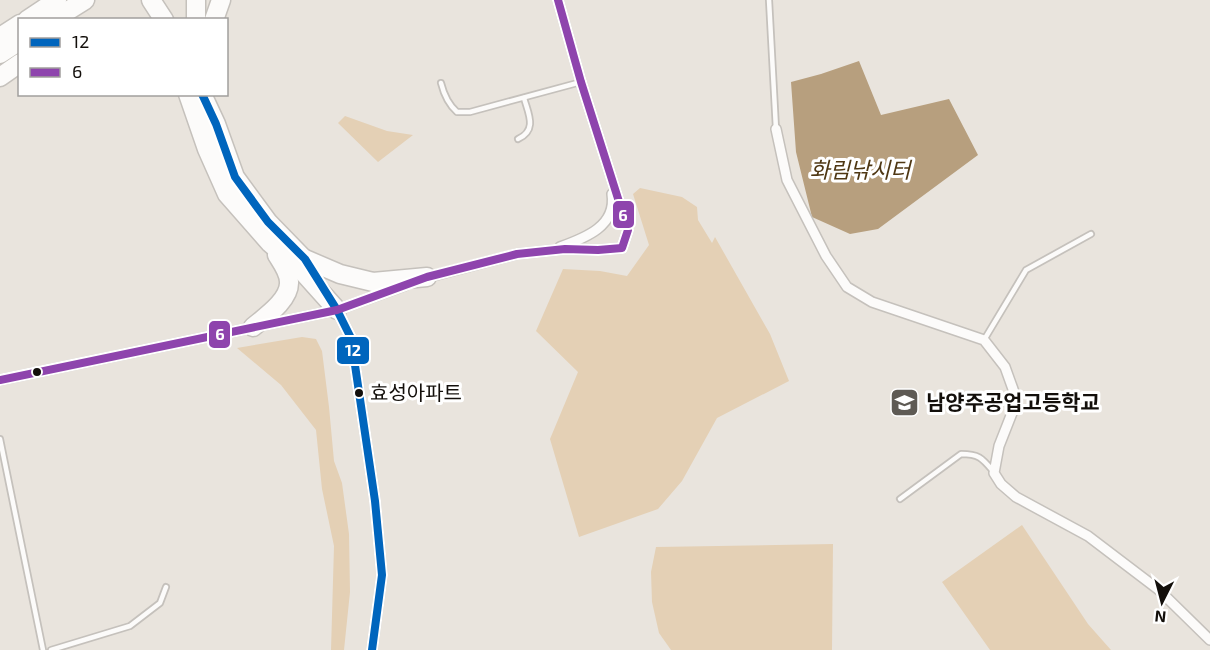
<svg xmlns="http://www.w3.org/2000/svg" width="1210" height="650" font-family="'Exo 2','Noto Sans KR',sans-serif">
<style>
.green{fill:#e4d0b5}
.water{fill:#b79f7e}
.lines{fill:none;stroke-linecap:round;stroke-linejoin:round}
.lane-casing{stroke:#c5c1bc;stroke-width:8}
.street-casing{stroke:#c5c1bc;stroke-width:12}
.highway-casing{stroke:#c5c1bc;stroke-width:21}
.lane{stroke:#fcfbfa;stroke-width:4.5}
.street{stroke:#fcfbfa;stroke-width:9}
.highway{stroke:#fcfbfa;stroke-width:18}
.bus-1-casing{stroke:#fff;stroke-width:12}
.bus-2-casing{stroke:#fff;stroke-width:12}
.bus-1{stroke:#0065bd;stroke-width:8}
.bus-2{stroke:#8e44ad;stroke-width:8}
.bus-dot{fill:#130f0b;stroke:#fff;stroke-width:2}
.labels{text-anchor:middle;stroke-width:6;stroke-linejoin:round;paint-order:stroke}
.bus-label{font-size:20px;fill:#130f0b;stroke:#fff;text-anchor:start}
.poi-label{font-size:21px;font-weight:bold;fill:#130f0b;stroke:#fff;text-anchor:start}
.water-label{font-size:22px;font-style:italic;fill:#4f3713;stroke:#fff}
.line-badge{stroke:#fff;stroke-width:2}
.badge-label{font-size:16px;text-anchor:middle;font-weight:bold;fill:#fff}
</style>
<rect width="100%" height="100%" fill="#e9e4dd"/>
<!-- green -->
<g class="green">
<polygon points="345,116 387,131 413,135 378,162 338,123"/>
<polygon points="640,188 682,197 697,207 698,220 712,243 715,237 770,334 789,381 717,418 682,481 658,509 579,537 550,439 578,372 536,331 563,269 600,271 627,276 649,245 633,194"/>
<polygon points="302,337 316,339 322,351 329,407 334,461 342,483 349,534 350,592 344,650 331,650 334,546 322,489 316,430 281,385 237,348"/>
<polygon points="1022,525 1088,624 1111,650 990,650 942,582"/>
<polygon points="833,544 832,650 671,650 659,633 652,602 651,572 656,547"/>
</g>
<!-- water -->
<polygon class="water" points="859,61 881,115 949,99 978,155 878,229 850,234 812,217 796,152 791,82 821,74"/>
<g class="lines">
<defs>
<g id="lane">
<polyline points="769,0 776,129"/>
<path d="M441 83C444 95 448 104 457 112H470L581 82"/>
<path d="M518 139C538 130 528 113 524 98"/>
<polyline points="984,340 1026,270 1091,234"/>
<polyline points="0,439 43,650"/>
<path d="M900 499 961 454C979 454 982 458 993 471"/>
<polyline points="51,650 130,626 160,603 166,587"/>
</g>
<g id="street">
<polyline points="776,129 787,180 826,256 847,287 872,302 984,340 1005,367 1014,392 1012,413 999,446 994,473 1001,484 1016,497 1088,536 1159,590 1210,640"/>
<path d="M560 247C585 238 617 226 612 194"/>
<polyline points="425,278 517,254 565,249 598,250 622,248 628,230 581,82 558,0"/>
<polyline points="337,310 351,338 375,501 382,575 372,650"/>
<polyline points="0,380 337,310 406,285"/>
</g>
<g id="highway">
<polyline points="151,0 164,20"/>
<polyline points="27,20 57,0"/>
<polyline points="53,20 85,0"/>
<polyline points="196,20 196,0"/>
<polyline points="214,20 221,0"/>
<polyline points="0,37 20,24"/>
<polyline points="0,54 20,41"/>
<polyline points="0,77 20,63"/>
<polyline points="188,94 207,149 227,194 270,243 302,271 337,310"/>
<polyline points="202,94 216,124 235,177 268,222 306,261"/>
<polyline points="305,259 340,274 373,282 427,277"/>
<path d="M253 327C265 317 290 300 289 282 289 272 282 263 277 255"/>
</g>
</defs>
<!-- lane casing -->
<use href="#lane" class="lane-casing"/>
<!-- street casing -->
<use href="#street" class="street-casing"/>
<!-- highway casing -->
<use href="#highway" class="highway-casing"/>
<!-- lane -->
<use href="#lane" class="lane"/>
<!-- street -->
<use href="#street" class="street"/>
<!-- highway -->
<use href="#highway" class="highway"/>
<defs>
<polyline id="bus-1" points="202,94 216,124 235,177 268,222 305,259 337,310 351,338 375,501 382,575 372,650"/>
<polyline id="bus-2" points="0,380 337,310 427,277 517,254 565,249 598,250 622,248 628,230 581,82 558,0"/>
</defs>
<!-- bus-1 casing -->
<use href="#bus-1" class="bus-1-casing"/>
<!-- bus-2 casing -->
<use href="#bus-2" class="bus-2-casing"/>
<!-- bus-1 -->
<use href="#bus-1" class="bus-1"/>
<!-- bus-2 -->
<use href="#bus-2" class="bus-2"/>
</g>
<!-- icons -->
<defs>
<symbol id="school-square" viewBox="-11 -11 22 22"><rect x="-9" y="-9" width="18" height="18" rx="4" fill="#5e5a54" stroke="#fff"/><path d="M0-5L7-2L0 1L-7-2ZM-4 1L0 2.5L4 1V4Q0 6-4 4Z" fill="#fff"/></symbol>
</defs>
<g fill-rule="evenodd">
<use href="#school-square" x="888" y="386" width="33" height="33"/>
</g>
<!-- markers -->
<g class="bus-dot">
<circle cx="37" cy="372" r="5"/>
<circle cx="359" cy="393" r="5"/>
</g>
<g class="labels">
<!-- bus labels -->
<g class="bus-label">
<text x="370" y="400">효성아파트</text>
</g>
<!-- poi labels -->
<g class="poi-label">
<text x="926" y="410">남양주공업고등학교</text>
</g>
<!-- water labels -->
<g class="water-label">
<text x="860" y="178">화림낚시터</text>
</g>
</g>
<g class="line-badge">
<rect x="612" y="200" width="23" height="29" rx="6" fill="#8e44ad"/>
<rect x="208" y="320" width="23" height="29" rx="6" fill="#8e44ad"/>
<rect x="336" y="336" width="34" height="29" rx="6" fill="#0065bd"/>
</g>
<g class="badge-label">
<text x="623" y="221">6</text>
<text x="220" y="340">6</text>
<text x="353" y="356">12</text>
</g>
<!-- legend -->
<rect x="18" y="18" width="210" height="78" fill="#ffffff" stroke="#a19f9d" stroke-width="1.5"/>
<rect x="30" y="38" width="30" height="9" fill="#0065bd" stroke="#a19f9d" stroke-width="1.5"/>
<text x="72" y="48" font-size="18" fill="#130f0b">12</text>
<rect x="30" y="68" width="30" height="9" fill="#8e44ad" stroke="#a19f9d" stroke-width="1.5"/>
<text x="72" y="78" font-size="18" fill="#130f0b">6</text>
<!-- north arrow -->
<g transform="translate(1162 602) rotate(186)" stroke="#ffffff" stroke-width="4.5" paint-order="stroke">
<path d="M0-4.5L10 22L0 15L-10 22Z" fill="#130f0b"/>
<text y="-9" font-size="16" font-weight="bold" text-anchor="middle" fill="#130f0b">N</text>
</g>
</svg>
